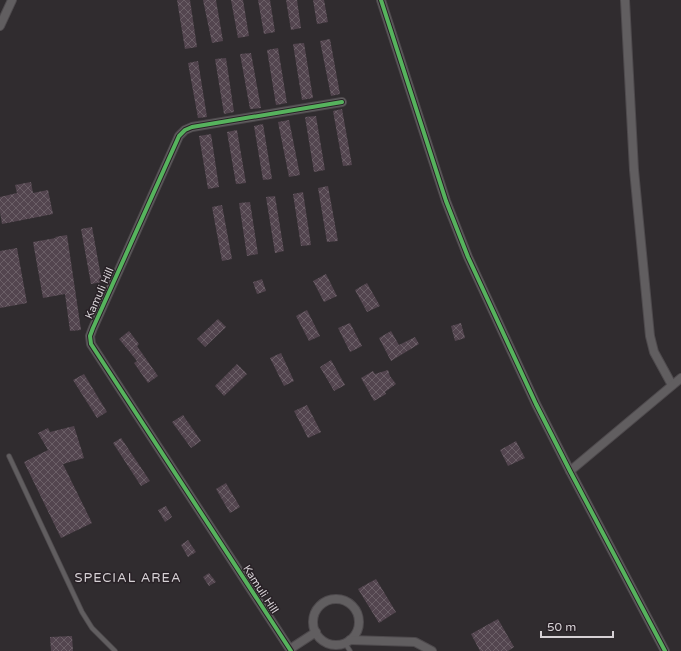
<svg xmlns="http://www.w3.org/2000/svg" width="681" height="651" font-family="'Varela Round',sans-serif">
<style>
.building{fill:url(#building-cross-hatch)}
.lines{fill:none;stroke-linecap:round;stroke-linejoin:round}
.service-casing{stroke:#4e4a4d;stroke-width:5.5}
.minor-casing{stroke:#4e4a4d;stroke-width:10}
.service{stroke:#615e60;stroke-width:4}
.minor{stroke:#615e60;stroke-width:8}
.cycleway-casing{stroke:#282126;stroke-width:6}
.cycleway{stroke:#56b35d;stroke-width:4}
.labels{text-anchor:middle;stroke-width:3;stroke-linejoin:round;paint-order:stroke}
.street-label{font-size:11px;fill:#d6d1d5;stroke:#282126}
.quarter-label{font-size:13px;letter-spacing:1px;fill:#d6d1d5;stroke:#282126}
</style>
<defs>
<pattern id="building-cross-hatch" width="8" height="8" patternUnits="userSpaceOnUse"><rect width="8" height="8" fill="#53454f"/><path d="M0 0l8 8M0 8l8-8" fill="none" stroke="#6b5f67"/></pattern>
</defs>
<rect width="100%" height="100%" fill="#302c2f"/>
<!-- building -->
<g class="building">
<polygon points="177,0 190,0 197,47 185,49"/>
<polygon points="203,0 216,0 223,41 212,43"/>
<polygon points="231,0 243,0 249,36 238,38"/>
<polygon points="258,0 270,0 275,32 264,34"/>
<polygon points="286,0 297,0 301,28 291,30"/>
<polygon points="313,0 324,0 328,22 317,24"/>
<polygon points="330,39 340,94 331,96 320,41"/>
<polygon points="304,43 313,98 302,100 293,44"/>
<polygon points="278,48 287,103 276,105 267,50"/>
<polygon points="251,53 261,108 250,109 240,54"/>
<polygon points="226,58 234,112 224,114 215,59"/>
<polygon points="198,61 207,117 198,118 188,63"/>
<polygon points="342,109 352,165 343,166 333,111"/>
<polygon points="316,116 325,170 314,172 305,117"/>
<polygon points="289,120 300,175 289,177 278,122"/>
<polygon points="263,124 272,179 263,180 254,126"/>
<polygon points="237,130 246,183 236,184 227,132"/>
<polygon points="211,134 219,187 208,189 199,136"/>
<polygon points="31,182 33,193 48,190 53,214 2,224 0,212 0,197 17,193 15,185"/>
<polygon points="328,186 338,241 327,242 318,188"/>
<polygon points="303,192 311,245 301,246 293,194"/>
<polygon points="275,196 284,251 275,253 266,197"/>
<polygon points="250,202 258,254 247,256 239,203"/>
<polygon points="222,205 232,259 222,261 212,207"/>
<polygon points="92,227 102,282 91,284 81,229"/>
<polygon points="67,235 81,330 70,331 65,294 43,298 33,242 56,238 55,237"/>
<polygon points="17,248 27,303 0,308 0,251"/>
<polygon points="326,274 337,296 324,302 313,281"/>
<polygon points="262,279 266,291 257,294 253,282"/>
<polygon points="367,283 380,306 367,312 355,290"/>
<polygon points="307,310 320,336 309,341 296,316"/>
<polygon points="218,319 226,327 205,347 197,339"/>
<polygon points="350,323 362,346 350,352 338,328"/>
<polygon points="461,323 465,338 455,341 451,326"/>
<polygon points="129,331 139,344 137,346 158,376 148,383 134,363 137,361 119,339"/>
<polygon points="391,331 399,345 415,337 419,344 391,361 379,338"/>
<polygon points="281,353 294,381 284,386 270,358"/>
<polygon points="331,360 345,385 334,391 320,367"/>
<polygon points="237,364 247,374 224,396 215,386"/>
<polygon points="388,370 390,376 396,384 385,392 386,394 374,401 361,378 373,371 375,374"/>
<polygon points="84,374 107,412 97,418 73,380"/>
<polygon points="307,405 321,432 308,438 294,411"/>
<polygon points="183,415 201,441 191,448 172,422"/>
<polygon points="74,426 84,458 63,464 92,523 61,538 24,462 48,450 38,433 48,428 50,432"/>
<polygon points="121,438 150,481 141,486 113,443"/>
<polygon points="516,441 525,458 508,466 500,450"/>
<polygon points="226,483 240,507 230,513 216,489"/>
<polygon points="166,506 172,517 165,522 158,510"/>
<polygon points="188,540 196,552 188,557 181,545"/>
<polygon points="209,573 216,582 209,586 203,577"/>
<polygon points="376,579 396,612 379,623 358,589"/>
<polygon points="498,619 514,647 508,651 480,651 471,634"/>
<polygon points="72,636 73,651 51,651 50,637"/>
</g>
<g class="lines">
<defs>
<g id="service">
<polyline points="9,456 82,612 92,628 115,651"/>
<polyline points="345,643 350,651"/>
</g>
<g id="minor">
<polyline points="381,0 446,201 468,257 536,404 570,471 665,651"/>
<polyline points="625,0 634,170 650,336 654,352 672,385"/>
<polyline points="0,26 12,0"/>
<polyline points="570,471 681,378"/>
<circle cx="336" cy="622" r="23"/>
<polyline points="350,640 415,642 432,651"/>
<polyline points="290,649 316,632"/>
<polyline points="291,651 91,344 90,336 93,328 179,136 185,130 192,127 342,102"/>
</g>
</defs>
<!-- service casing -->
<use href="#service" class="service-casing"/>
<!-- minor casing -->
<use href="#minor" class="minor-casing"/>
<!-- service -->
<use href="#service" class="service"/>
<!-- minor -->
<use href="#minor" class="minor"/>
<defs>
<g id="cycleway">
<polyline points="381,0 446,201 468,257 536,404 570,471 665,651"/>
<polyline points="291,651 91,344 90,336 93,328 179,136 185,130 192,127 342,102"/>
</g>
</defs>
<!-- cycleway casing -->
<use href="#cycleway" class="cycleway-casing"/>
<!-- cycleway -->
<use href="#cycleway" class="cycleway"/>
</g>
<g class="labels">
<!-- street labels -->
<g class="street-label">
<text transform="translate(99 293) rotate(-66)" y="4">Kamuli Hill</text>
<text transform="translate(261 589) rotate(57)" y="4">Kamuli Hill</text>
</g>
<!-- quarter labels -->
<g class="quarter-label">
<text x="128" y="582">SPECIAL AREA</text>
</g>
</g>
<!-- scale -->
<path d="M541 631v6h72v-6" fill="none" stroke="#d6d1d5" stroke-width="2"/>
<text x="547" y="631" font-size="12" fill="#d6d1d5" stroke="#282126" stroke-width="3" paint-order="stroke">50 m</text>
</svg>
